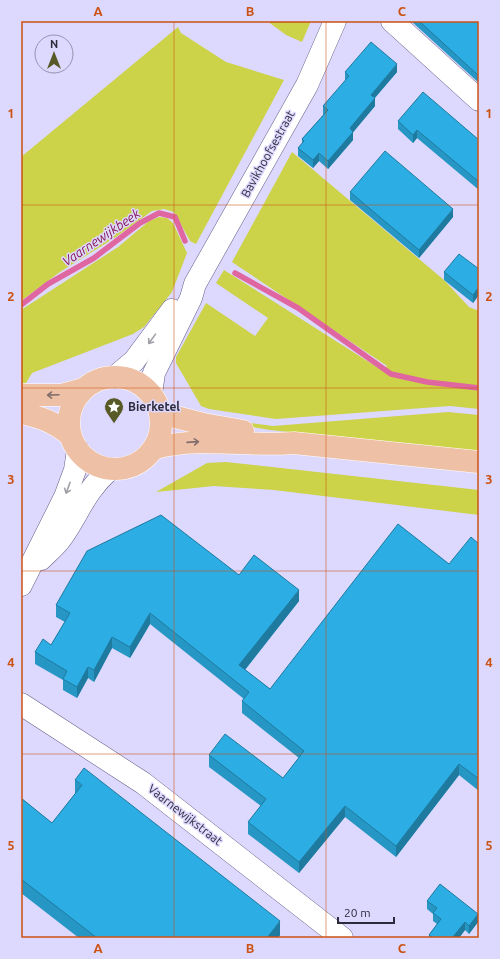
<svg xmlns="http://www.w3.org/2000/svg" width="500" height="959" font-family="Ubuntu,sans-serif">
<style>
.green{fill:#ccd348}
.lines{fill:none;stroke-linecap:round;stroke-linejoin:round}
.stream{stroke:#e066a2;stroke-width:5.5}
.minor-casing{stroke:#655e86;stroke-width:23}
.major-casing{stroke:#fff;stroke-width:23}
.minor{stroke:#fff;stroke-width:22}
.major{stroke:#eec1a6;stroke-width:22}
.wall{fill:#2696c4}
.shaded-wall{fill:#1f7aa0}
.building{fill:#2caee4;stroke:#1f7aa0}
.oneway{stroke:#a09fa7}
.oneway2{stroke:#846e6c}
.grid{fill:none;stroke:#cc5213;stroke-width:1;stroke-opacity:0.55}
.labels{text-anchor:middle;stroke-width:3;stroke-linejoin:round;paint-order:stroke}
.street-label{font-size:12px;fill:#2d2a3c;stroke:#ddd8fd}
.poi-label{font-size:12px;font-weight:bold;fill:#2d2a3c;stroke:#ddd8fd;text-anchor:start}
.water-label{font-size:13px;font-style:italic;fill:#871757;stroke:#ddd8fd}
.neatline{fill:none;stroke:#cc5213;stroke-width:1.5}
.grid-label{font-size:13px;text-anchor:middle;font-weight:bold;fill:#cc5213}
</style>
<rect width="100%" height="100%" fill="#ddd8fd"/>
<!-- green -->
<g class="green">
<polygon points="267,21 311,21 302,42 286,35"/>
<polygon points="178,27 181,33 226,62 284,80 196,244 190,241 174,212 164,209 152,211 116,237 60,272 21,301 21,157"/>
<polygon points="292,152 444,280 469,307 479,311 479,409 450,406 276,419 209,409 201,406 176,363 176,357 206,303 255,336 268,318 216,283 224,270 383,371 387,366 232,262"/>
<polygon points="159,217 167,218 173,223 187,253 172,292 144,327 133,334 32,373 26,383 21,384 21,310 118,247 149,221"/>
<polygon points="448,412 479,415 479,452 270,430 206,419 207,417 273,426"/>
<polygon points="226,462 479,490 479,515 274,490 214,486 156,492 207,463"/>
</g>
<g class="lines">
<!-- stream -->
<g class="stream">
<polyline points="235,273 298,308 391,374 427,382 479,388"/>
<polyline points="21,305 48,284 94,258 140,223 159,213 175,217 185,241"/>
</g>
<defs>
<g id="minor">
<polyline points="392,21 479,100"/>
<polyline points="115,377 134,361 172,310"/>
<polyline points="151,394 154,373 191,298 195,284 307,85 335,21"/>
<path d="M41 559C48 552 57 545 62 537 80 511 85 491 110 469"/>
<polyline points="21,585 65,497 75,470 78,450"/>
<polyline points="21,704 143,783 342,938"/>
</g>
<g id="major">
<circle cx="115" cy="423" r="46"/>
<polyline points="21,395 61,395 83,389"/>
<path d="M21 413C41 417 54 422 70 435"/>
<polyline points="160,413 203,424 243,431"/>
<path d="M155 448C203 436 246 447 294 443L479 462"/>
</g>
</defs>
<!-- minor casing -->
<use href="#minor" class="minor-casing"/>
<!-- major casing -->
<use href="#major" class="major-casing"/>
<!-- minor -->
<use href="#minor" class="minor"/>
<!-- major -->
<use href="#major" class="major"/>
</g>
<!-- wall -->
<g class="wall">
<polygon points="411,21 479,21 479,83"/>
<polygon points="345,72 397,72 375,98 375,106 353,132 353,140 328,169 319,161 313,168 298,156 298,148 302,144 302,139 324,114 323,114 323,106 345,81"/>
<polygon points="398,121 479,140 479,190 417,138 413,143 398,129"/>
<polygon points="350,192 453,217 419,258 350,200"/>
<polygon points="479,269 479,297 478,296 473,303 444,280 444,272"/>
<polygon points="479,544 479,791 459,775 396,857 345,817 299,873 248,834 248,822 261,806 209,767 209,755 283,778 299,758 242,713 242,701 244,699 150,624 130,658 112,648 94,682 88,678 77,698 63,690 63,680 35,664 35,652 51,645 65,622 56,617 56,605 239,575 299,601 245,670 270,689"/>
<polygon points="75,780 280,935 278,938 79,938 21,893 21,798 52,823 75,794"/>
<polygon points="427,901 478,922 469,934 465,930 459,938 429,938 429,935 437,924 433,921 433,914 427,909"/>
</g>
<!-- shaded-wall -->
<g class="shaded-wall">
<polygon points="397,64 397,72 371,102 371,95"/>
<polygon points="375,98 375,106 350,136 350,128"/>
<polygon points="417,130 417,138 413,143 413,135"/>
<polygon points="353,132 353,140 328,169 328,161"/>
<polygon points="319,153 319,161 313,168 313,160"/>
<polygon points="453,209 453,217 419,258 419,250"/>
<polygon points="478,288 478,296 473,303 473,295"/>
<polygon points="299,590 299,601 239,677 239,665"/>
<polygon points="150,613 150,624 130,658 130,647"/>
<polygon points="112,637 112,648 94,682 94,670"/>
<polygon points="88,667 88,678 77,698 77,687"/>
<polygon points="459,764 459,775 396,857 396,846"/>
<polygon points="345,806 345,817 299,873 299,862"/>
<polygon points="478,914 478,922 469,934 469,926"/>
<polygon points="280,921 280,935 278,938 267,938"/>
<polygon points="465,922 465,930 459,938 452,938"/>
</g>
<!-- building -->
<g class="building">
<polygon points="419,21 479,21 479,76"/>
<polygon points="371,42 397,64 371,95 375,98 350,128 353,132 328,161 319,153 313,160 298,148 304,141 302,139 328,110 323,106 349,76 345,72"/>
<polygon points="423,92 479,140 479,182 417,130 413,135 398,121"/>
<polygon points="385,151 453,209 419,250 350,192"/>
<polygon points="459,254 479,269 479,289 478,288 473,295 444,272"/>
<polygon points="161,515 239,575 254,555 299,590 239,665 270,689 398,524 449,564 471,537 479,544 479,779 459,764 396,846 345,806 299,862 248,822 266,799 209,755 225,734 283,778 304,751 242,701 249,692 150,613 130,647 112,637 94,670 88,667 77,687 63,679 67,671 35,652 43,639 51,645 70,613 56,605 87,551"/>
<polygon points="84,768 280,921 267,938 97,938 21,879 21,798 52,823 82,785 75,780"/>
<polygon points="440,884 478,914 469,926 465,922 452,938 433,938 429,935 441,919 433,913 437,908 427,901"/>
</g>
<!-- one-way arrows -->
<defs><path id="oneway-shaft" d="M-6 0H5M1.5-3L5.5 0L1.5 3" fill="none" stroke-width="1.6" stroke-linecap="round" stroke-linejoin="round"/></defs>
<g class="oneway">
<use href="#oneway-shaft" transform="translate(152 339) rotate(126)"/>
<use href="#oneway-shaft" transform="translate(68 488) rotate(110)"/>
</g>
<g class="oneway2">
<use href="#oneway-shaft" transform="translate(53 395) rotate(178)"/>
<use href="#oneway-shaft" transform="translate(193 442) rotate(-4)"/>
</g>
<!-- grid -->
<path class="grid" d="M174 21V938M326 21V938M21 205H479M21 388H479M21 571H479M21 754H479"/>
<!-- icons -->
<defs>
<symbol id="sight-pin" viewBox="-11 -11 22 30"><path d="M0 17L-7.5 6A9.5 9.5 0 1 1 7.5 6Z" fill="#575a27" stroke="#ddd8fd"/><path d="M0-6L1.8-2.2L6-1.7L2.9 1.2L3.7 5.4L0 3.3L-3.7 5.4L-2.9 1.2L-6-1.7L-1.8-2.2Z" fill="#fff"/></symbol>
</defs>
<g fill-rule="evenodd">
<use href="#sight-pin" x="103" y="396" width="22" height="30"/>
</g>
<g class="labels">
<!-- street labels -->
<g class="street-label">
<text transform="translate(268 154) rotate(-61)" y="4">Bavikhoofsestraat</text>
<text transform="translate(185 815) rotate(38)" y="4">Vaarnewijkstraat</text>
</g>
<!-- poi labels -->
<g class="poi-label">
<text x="128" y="411">Bierketel</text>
</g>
<!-- water labels -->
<g class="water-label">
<text transform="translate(101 237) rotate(-34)" y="5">Vaarnewijkbeek</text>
</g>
</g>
<!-- border -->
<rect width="500" height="959" fill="none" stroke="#ddd8fd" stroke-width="44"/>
<!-- north arrow -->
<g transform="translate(54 54)"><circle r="19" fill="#ddd8fd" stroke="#9792b0"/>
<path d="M0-3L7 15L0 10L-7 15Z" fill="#575a27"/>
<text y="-6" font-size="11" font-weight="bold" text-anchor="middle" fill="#2d2a3c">N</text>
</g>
<!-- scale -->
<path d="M338 917v6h56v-6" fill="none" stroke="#2d2a3c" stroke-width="2"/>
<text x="344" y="917" font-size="12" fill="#2d2a3c" stroke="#ddd8fd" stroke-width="3" paint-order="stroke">20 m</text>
<rect x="22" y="22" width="456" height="915" class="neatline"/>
<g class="grid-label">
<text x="98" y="16">A</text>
<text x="250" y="16">B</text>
<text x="402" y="16">C</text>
<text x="11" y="118">1</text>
<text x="489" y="118">1</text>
<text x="11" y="301">2</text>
<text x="489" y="301">2</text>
<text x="11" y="484">3</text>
<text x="489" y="484">3</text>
<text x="11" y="667">4</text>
<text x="489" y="667">4</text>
<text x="11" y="850">5</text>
<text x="489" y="850">5</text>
<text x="98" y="953">A</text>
<text x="250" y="953">B</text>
<text x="402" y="953">C</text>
</g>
</svg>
